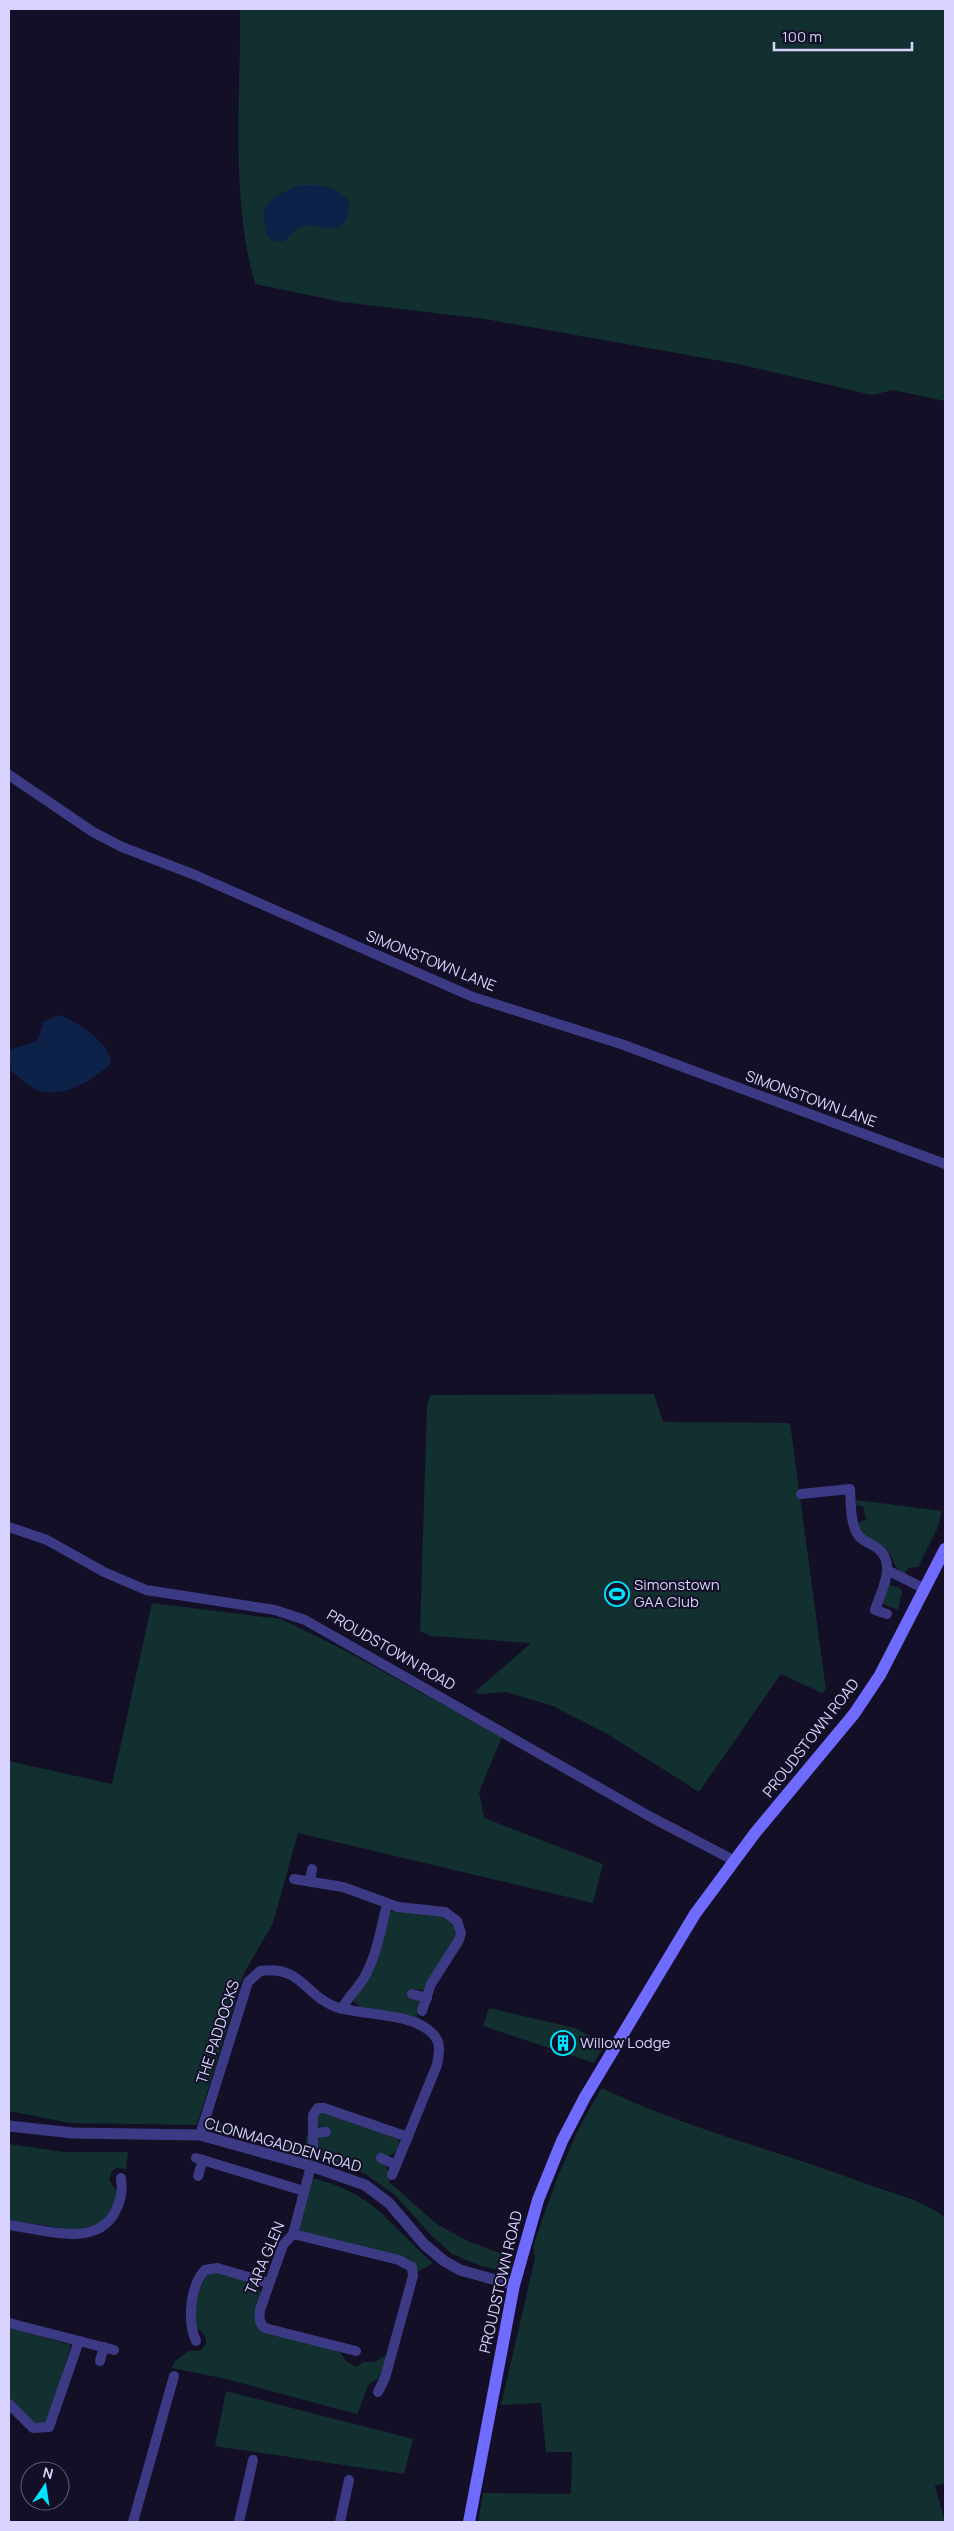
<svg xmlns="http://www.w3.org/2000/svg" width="954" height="2531" font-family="Manrope,sans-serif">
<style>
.green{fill:#12302f}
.water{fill:#0c2248}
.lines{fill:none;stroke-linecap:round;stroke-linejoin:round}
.minor{stroke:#3d3a85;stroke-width:10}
.tertiary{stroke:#3d3a85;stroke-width:11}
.secondary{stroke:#6f6bff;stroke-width:12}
.labels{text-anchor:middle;stroke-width:4;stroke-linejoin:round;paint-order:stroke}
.street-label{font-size:15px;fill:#d9d4ff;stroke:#130f26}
.poi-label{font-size:15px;fill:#d9d4ff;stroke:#130f26;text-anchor:start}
</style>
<rect width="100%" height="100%" fill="#130f26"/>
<!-- green -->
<g class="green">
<path d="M240 9H945V401L893 390 872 395 738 364 485 319 342 302 255 284C230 196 241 100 240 9Z"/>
<polygon points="654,1394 663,1422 790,1423 826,1690 822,1693 781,1674 699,1792 611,1736 553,1706 506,1692 480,1694 475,1692 531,1643 431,1636 420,1631 427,1406 430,1395"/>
<path d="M856 1500 942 1511 938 1527 918 1567 908 1568 905 1574C891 1567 896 1559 886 1550 876 1541 860 1538 858 1523L866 1520 863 1506 856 1505Z"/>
<polygon points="887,1584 900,1588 902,1592 898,1610 883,1604"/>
<polygon points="152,1603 281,1619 344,1650 502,1737 479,1792 484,1818 603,1864 593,1903 298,1833 273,1923 244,1973 197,2125 70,2123 9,2111 9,1761 112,1784"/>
<polygon points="394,1911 445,1916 457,1926 454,1941 424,1990 413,1989 420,2001 417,2016 426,2024 362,2008 352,2000 390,1912"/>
<polygon points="489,2008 575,2028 605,2044 594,2063 483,2026"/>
<path d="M602 2088C686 2129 777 2150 864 2183 891 2193 923 2200 945 2217V2483L935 2486 945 2522H478L483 2493 571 2494 572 2452H546L541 2403 501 2405 535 2258 533 2247C552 2191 570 2138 602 2088Z"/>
<path d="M323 2111 398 2138C401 2146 397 2154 388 2156L385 2164 390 2175 389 2182 438 2225 470 2242 511 2257 507 2272 481 2266 452 2254 429 2233 395 2195 365 2174 324 2159 208 2125 209 2120 306 2146V2137L309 2136 316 2143 323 2128 316 2124 317 2115Z"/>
<polygon points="9,2144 65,2152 128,2152 126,2169 117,2168 112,2171 109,2180 117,2192 115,2204 100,2224 75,2230 9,2220"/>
<path d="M312 2178C376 2194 387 2223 433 2263L418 2272 415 2264 410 2259 301 2232 299 2227Z"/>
<path d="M210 2271 258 2284 261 2293 255 2321 263 2332 339 2351 347 2362 357 2367 363 2362H374L387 2355 380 2378 369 2384 357 2414 226 2379 172 2368 175 2361 190 2350 200 2351 206 2344C207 2335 203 2334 197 2328 187 2315 202 2281 210 2271Z"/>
<polygon points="9,2328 71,2345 47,2423 36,2425 9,2400"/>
<polygon points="226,2391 413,2439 404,2474 215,2446"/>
</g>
<!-- water -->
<g class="water">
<path d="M300 185C323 185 332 185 349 201L348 216 341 227C328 231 314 223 301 227 292 230 289 238 282 242L271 240C252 209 273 195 300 185Z"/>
<path d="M58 1015C75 1019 111 1044 111 1063 94 1081 61 1099 37 1090 31 1088 15 1074 9 1069V1050L37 1041 44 1022Z"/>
</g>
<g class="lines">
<!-- minor -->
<g class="minor">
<polyline points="9,775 93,832 122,847 195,875 473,997 621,1044 945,1164"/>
<path d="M801 1494 850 1489C851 1503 850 1523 858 1535 863 1542 871 1543 877 1548 898 1563 881 1591 875 1610L887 1614"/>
<polyline points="9,1527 47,1540 104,1572 146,1590 275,1610 305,1620 649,1816 735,1861"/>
<polyline points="887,1570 925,1589"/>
<polyline points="294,1879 343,1887 398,1907 445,1912 457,1921 461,1933 459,1940 431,1984 422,2011"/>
<polyline points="310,1882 312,1869"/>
<polyline points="412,1994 427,1998"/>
<path d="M342 2009C348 1996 359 1988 365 1976 377 1954 381 1928 387 1904"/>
<polyline points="313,2133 326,2132"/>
<path d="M200 2135 248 1982 260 1971C302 1965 305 1996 336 2007 364 2016 410 2012 432 2033 442 2042 439 2054 437 2065L392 2175"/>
<polyline points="313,2146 313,2115 318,2108 324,2108 408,2137"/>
<polyline points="196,2158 304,2191"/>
<polyline points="381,2158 396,2165"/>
<path d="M311 2166 293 2234 283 2245 260 2310C259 2318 259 2323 265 2328L356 2351"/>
<polyline points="198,2176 203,2160"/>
<path d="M9 2225C41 2229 96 2249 115 2212 121 2201 123 2190 121 2178"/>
<polyline points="293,2234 399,2260 412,2267 413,2276 385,2378 378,2392"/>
<polyline points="9,2323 114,2350"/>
<path d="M196 2341C187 2321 190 2286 205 2270L217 2268 269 2283"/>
<polyline points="100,2361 104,2347"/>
<polyline points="9,2404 33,2428 49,2427 79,2341"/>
<polyline points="133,2522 174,2376"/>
<polyline points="239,2522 253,2460"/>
<polyline points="340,2522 349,2480"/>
</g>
<!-- tertiary -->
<polyline class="tertiary" points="9,2126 73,2133 200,2135 311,2166 365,2185 389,2203 424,2244 444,2261 460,2270 514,2285"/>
<!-- secondary -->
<polyline class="secondary" points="469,2522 514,2285 538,2200 562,2141 585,2097 695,1914 755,1833 854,1714 880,1675 945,1549"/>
</g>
<!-- icons -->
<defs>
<symbol id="stadium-ring" viewBox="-11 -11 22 22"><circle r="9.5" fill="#130f26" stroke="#00e5ff" stroke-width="1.5"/><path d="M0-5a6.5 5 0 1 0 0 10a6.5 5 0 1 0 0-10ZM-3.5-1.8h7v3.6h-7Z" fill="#00e5ff"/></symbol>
<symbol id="building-ring" viewBox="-11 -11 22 22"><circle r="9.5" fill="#130f26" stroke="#00e5ff" stroke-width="1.5"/><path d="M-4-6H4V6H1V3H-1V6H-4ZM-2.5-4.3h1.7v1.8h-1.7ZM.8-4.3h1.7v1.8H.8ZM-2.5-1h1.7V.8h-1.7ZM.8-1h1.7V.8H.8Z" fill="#00e5ff"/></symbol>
</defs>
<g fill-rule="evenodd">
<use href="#stadium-ring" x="603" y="1580" width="28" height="28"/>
<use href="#building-ring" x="549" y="2029" width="28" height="28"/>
</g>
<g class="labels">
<!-- street labels -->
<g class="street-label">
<text transform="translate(431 961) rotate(22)" y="5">SIMONSTOWN LANE</text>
<text transform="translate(811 1099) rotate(20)" y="5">SIMONSTOWN LANE</text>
<text transform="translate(391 1650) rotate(30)" y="5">PROUDSTOWN ROAD</text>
<text transform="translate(811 1738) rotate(-52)" y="5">PROUDSTOWN ROAD</text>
<text transform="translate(218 2032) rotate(-72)" y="5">THE PADDOCKS</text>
<text transform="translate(283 2145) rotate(16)" y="5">CLONMAGADDEN ROAD</text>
<text transform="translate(265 2258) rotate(-67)" y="5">TARA GLEN</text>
<text transform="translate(501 2282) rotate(-77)" y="5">PROUDSTOWN ROAD</text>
</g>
<!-- poi labels -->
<g class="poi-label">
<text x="634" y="1590">Simonstown<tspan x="634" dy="17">GAA Club</tspan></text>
<text x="580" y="2048">Willow Lodge</text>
</g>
</g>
<!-- border -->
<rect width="954" height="2531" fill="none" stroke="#d9d4ff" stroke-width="20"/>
<!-- north arrow -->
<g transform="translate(45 2486) rotate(13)"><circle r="24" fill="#130f26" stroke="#625e7d"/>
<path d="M0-4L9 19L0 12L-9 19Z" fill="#00e5ff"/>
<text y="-8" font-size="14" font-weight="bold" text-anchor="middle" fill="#d9d4ff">N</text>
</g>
<!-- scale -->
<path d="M774 42v8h138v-8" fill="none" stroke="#d9d4ff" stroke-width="2.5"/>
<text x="782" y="42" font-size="15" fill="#d9d4ff" stroke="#130f26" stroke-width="4" paint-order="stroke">100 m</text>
</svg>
